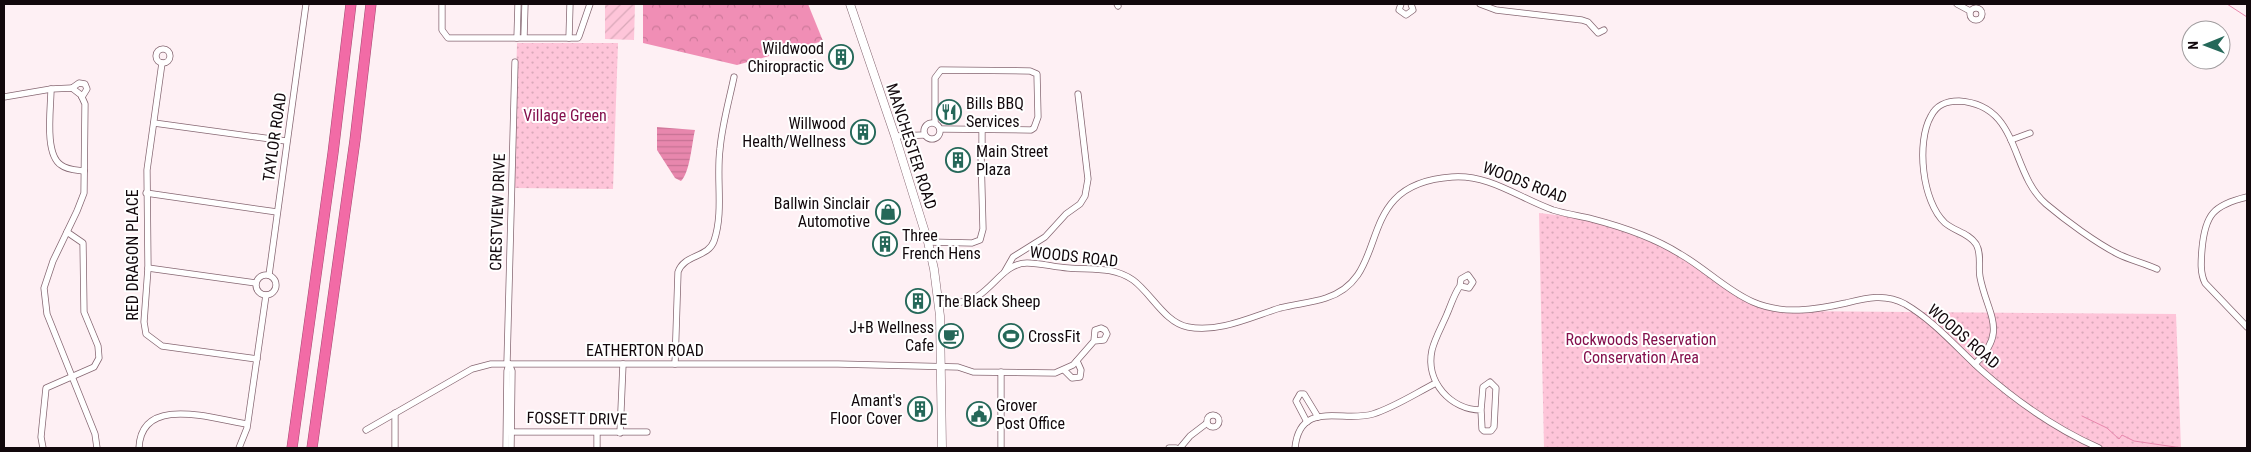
<svg xmlns="http://www.w3.org/2000/svg" width="2251" height="452" font-family="'Roboto Condensed',sans-serif">
<style>
.forest{fill:url(#forest-crowns)}
.park{fill:url(#park-dots)}
.garden{fill:url(#garden-furrows)}
.water{fill:url(#water-rules)}
.lines{fill:none;stroke-linecap:round;stroke-linejoin:round}
.stream{stroke:#e887ad;stroke-width:1}
.street-casing{stroke:#866772;stroke-width:7}
.secondary-casing{stroke:#866772;stroke-width:9}
.highway-casing{stroke:#a44870;stroke-width:11}
.street{stroke:#fff;stroke-width:5.5}
.secondary{stroke:#fff;stroke-width:8}
.highway{stroke:#f26ba6;stroke-width:10}
.labels{text-anchor:middle;stroke-width:4;stroke-linejoin:round;paint-order:stroke}
.poi-label{font-size:16px;fill:#12080c;stroke:#fff;text-anchor:start}
.park-label{font-size:16px;fill:#84104d;stroke:#fff}
.street-label{font-size:16px;fill:#12080c;stroke:#fff}
</style>
<defs>
<pattern id="forest-crowns" width="20" height="18" patternUnits="userSpaceOnUse" patternTransform="scale(1.25)"><rect width="20" height="18" fill="#f08eb5"/><path d="M2 6a3 3 0 1 1 6 0M12 15a3 3 0 1 1 6 0" fill="none" stroke="#cd799a"/></pattern>
<pattern id="park-dots" width="8" height="8" patternUnits="userSpaceOnUse" patternTransform="scale(1.25)"><rect width="8" height="8" fill="#fec5d9"/><path d="M2 2h.1M6 6h.1" fill="none" stroke="#d9a8b9" stroke-width="1.8" stroke-linecap="round"/></pattern>
<pattern id="garden-furrows" width="10" height="10" patternUnits="userSpaceOnUse" patternTransform="scale(1.25)"><rect width="10" height="10" fill="#fec5d9"/><path d="M-1 1l2-2M0 10L10 0M9 11l2-2" fill="none" stroke="#d9a8b9"/></pattern>
<pattern id="water-rules" width="6" height="5" patternUnits="userSpaceOnUse" patternTransform="scale(1.25)"><rect width="6" height="5" fill="#e887ad"/><path d="M0 2.5h6" fill="none" stroke="#c67394"/></pattern>
</defs>
<rect width="100%" height="100%" fill="#fef0f4"/>
<!-- forest -->
<polygon class="forest" points="643,4 808,4 823,41 737,65 643,43"/>
<!-- park -->
<g class="park">
<polygon points="517,43 618,43 613,189 513,188"/>
<polygon points="1539,213 1592,219 1681,254 1760,308 1789,311 2176,314 2181,448 1544,448"/>
</g>
<!-- garden -->
<polygon class="garden" points="605,4 635,4 634,40 605,39"/>
<!-- water -->
<path class="water" d="M657 127 695 130C692 142 690 173 681 181L675 178 657 150Z"/>
<g class="lines">
<!-- stream -->
<g class="stream">
<polyline points="2227,4 2247,17"/>
<polyline points="2082,416 2107,428 2119,439 2122,435 2134,441 2182,448"/>
</g>
<defs>
<g id="street">
<polyline points="442,4 442,30 448,38 569,38"/>
<polyline points="570,4 569,38 578,38 579,36 590,4"/>
<polyline points="1117,4 1118,6"/>
<polyline points="1401,4 1399,10 1406,15 1413,10 1411,4"/>
<polyline points="1480,4 1496,10 1582,20 1588,22 1598,33 1604,30"/>
<polyline points="1957,4 1970,11"/>
<circle cx="1976" cy="14" r="6"/>
<polyline points="524,37 525,4"/>
<polyline points="517,38 518,4"/>
<circle cx="163" cy="56" r="7"/>
<polyline points="162,63 147,170 148,268 144,322 146,334 162,346 257,359"/>
<polyline points="72,88 79,83 85,84 87,89 82,97"/>
<path d="M51 89C51 108 44 154 61 165 67 170 77 170 84 171"/>
<polyline points="4,97 51,89 72,88 81,95 85,104 84,193 77,211 53,261 44,288 47,314 95,434 97,448"/>
<circle cx="932" cy="131" r="8"/>
<polyline points="154,123 286,141"/>
<polyline points="935,123 935,78 941,70 1030,71 1037,74 1038,117 1034,128 1031,130 940,129"/>
<polyline points="895,136 924,135"/>
<polyline points="2011,140 2030,133"/>
<polyline points="982,143 982,129"/>
<polyline points="146,193 277,212"/>
<path d="M2247 197C2213 205 2205 215 2202 249 2201 261 2200 273 2205 283L2247 327"/>
<polyline points="928,242 972,243 980,240 983,229 981,154"/>
<polyline points="148,268 256,283"/>
<polyline points="1005,271 1013,257 1045,237 1066,214 1080,204 1085,196 1088,179 1078,94"/>
<circle cx="266" cy="285" r="10"/>
<polyline points="269,275 306,4"/>
<path d="M1460 286 1469 288 1473 282 1468 275 1461 279 1460 286C1454 294 1451 305 1447 314 1442 326 1435 338 1432 350 1425 382 1451 410 1481 410L1483 387 1490 382 1496 388 1494 427 1491 431H1484L1482 429 1481 410"/>
<path d="M939 304C953 304 966 303 978 296 995 285 1006 263 1027 263 1041 263 1054 267 1068 268 1090 270 1113 266 1133 280 1151 293 1165 323 1188 327 1219 333 1251 317 1280 308 1295 304 1311 303 1326 298 1395 276 1349 184 1452 177 1489 174 1519 198 1553 210 1566 214 1580 216 1592 219 1623 227 1653 237 1680 254 1705 268 1727 291 1753 302 1783 315 1815 310 1846 303 1866 298 1885 293 1905 304 1934 321 1956 347 1981 370 2016 401 2056 429 2099 448"/>
<polyline points="507,363 515,62"/>
<polyline points="509,364 512,371 511,448"/>
<path d="M675 364 678 272C684 254 708 258 714 241 724 212 716 178 720 149 722 125 729 101 734 77"/>
<path d="M1975 364C2009 331 1987 314 1980 277 1978 267 1982 254 1976 244 1969 233 1954 231 1945 223 1922 202 1916 142 1931 116 1937 104 1947 101 1959 101 2021 105 2009 172 2046 204 2065 220 2096 243 2118 254 2130 260 2144 263 2157 269"/>
<polyline points="1064,370 1072,378 1080,377 1081,370 1077,361"/>
<polyline points="395,413 395,448"/>
<circle cx="1213" cy="421" r="6"/>
<polyline points="1307,422 1296,401 1300,394 1304,394 1318,417"/>
<polyline points="366,430 472,369 491,364 838,364 958,367 973,372 1055,373 1073,365 1094,341 1104,340 1107,334 1105,330 1101,328 1095,330 1094,341"/>
<polyline points="507,432 647,432"/>
<polyline points="620,433 623,364"/>
<polyline points="43,448 41,437 46,388 94,367 99,358 98,346 84,312 83,243 67,232"/>
<path d="M139 448C141 394 213 419 247 424"/>
<polyline points="239,448 247,428 266,295"/>
<polyline points="506,448 507,371 509,364"/>
<polyline points="597,448 597,433"/>
<polyline points="1001,448 1001,372"/>
<polyline points="1169,448 1176,448"/>
<polyline points="1180,448 1190,436 1207,423"/>
<path d="M1295 448C1300 399 1343 423 1373 414 1395 407 1416 393 1436 383"/>
</g>
<polyline id="secondary" points="850,4 895,136 928,242 934,269 940,316 942,448"/>
<g id="highway">
<polyline points="292,448 333,153 351,4"/>
<polyline points="312,448 355,140 371,4"/>
</g>
</defs>
<!-- street casing -->
<use href="#street" class="street-casing"/>
<!-- secondary casing -->
<use href="#secondary" class="secondary-casing"/>
<!-- highway casing -->
<use href="#highway" class="highway-casing"/>
<!-- street -->
<use href="#street" class="street"/>
<!-- secondary -->
<use href="#secondary" class="secondary"/>
<!-- highway -->
<use href="#highway" class="highway"/>
</g>
<!-- icons -->
<defs>
<symbol id="building-ring" viewBox="-11 -11 22 22"><circle r="9.5" fill="#fff" stroke="#256859" stroke-width="1.5"/><path d="M-4-6H4V6H1V3H-1V6H-4ZM-2.5-4.3h1.7v1.8h-1.7ZM.8-4.3h1.7v1.8H.8ZM-2.5-1h1.7V.8h-1.7ZM.8-1h1.7V.8H.8Z" fill="#256859"/></symbol>
<symbol id="restaurant-ring" viewBox="-11 -11 22 22"><circle r="9.5" fill="#fff" stroke="#256859" stroke-width="1.5"/><path d="M-5-6h1v4h1v-4h1v4h1v-4h1v5L-1.5 .5V6h-2V.5L-5-1ZM5-6V6H3V1.5H1.5Q1.5-4 5-6Z" fill="#256859"/></symbol>
<symbol id="shop-ring" viewBox="-11 -11 22 22"><circle r="9.5" fill="#fff" stroke="#256859" stroke-width="1.5"/><path d="M-5-2.5h2.3a2.7 3.5 0 0 1 5.4 0H5L5.5 6h-11ZM-1.5-2.5h3a1.5 2.3 0 0 0-3 0Z" fill="#256859"/></symbol>
<symbol id="cafe-ring" viewBox="-11 -11 22 22"><circle r="9.5" fill="#fff" stroke="#256859" stroke-width="1.5"/><path d="M-5.5-4.5H6V0H3Q3 3.5 0 3.5H-2.5Q-5.5 3.5-5.5 0ZM3-3.2v2h1.7v-2ZM-6 4.5H4V6H-6Z" fill="#256859"/></symbol>
<symbol id="stadium-ring" viewBox="-11 -11 22 22"><circle r="9.5" fill="#fff" stroke="#256859" stroke-width="1.5"/><path d="M0-5a6.5 5 0 1 0 0 10a6.5 5 0 1 0 0-10ZM-3.5-1.8h7v3.6h-7Z" fill="#256859"/></symbol>
<symbol id="civic-ring" viewBox="-11 -11 22 22"><circle r="9.5" fill="#fff" stroke="#256859" stroke-width="1.5"/><path d="M-.6-6.5H3V-4.5H.6V-3L4-1V1h2V6H-6V1h2V-1L-.6-3ZM-1.2 2.5V6h2.4V2.5Z" fill="#256859"/></symbol>
</defs>
<g fill-rule="evenodd">
<use href="#building-ring" x="827" y="43" width="28" height="28"/>
<use href="#restaurant-ring" x="935" y="98" width="28" height="28"/>
<use href="#building-ring" x="849" y="118" width="28" height="28"/>
<use href="#building-ring" x="944" y="146" width="28" height="28"/>
<use href="#shop-ring" x="874" y="198" width="28" height="28"/>
<use href="#building-ring" x="871" y="230" width="28" height="28"/>
<use href="#building-ring" x="904" y="287" width="28" height="28"/>
<use href="#cafe-ring" x="937" y="322" width="28" height="28"/>
<use href="#stadium-ring" x="997" y="322" width="28" height="28"/>
<use href="#building-ring" x="906" y="395" width="28" height="28"/>
<use href="#civic-ring" x="965" y="400" width="28" height="28"/>
</g>
<g class="labels">
<!-- poi labels -->
<g class="poi-label">
<text x="824" y="54" text-anchor="end">Wildwood<tspan x="824" dy="18">Chiropractic</tspan></text>
<text x="966" y="109">Bills BBQ<tspan x="966" dy="18">Services</tspan></text>
<text x="846" y="129" text-anchor="end">Willwood<tspan x="846" dy="18">Health/Wellness</tspan></text>
<text x="976" y="157">Main Street<tspan x="976" dy="18">Plaza</tspan></text>
<text x="870" y="209" text-anchor="end">Ballwin Sinclair<tspan x="870" dy="18">Automotive</tspan></text>
<text x="902" y="241">Three<tspan x="902" dy="18">French Hens</tspan></text>
<text x="936" y="307">The Black Sheep</text>
<text x="934" y="333" text-anchor="end">J+B Wellness<tspan x="934" dy="18">Cafe</tspan></text>
<text x="1028" y="342">CrossFit</text>
<text x="902" y="406" text-anchor="end">Amant's<tspan x="902" dy="18">Floor Cover</tspan></text>
<text x="996" y="411">Grover<tspan x="996" dy="18">Post Office</tspan></text>
</g>
<!-- park labels -->
<g class="park-label">
<text x="565" y="121">Village Green</text>
<text x="1641" y="345">Rockwoods Reservation<tspan x="1641" dy="18">Conservation Area</tspan></text>
</g>
<!-- street labels -->
<g class="street-label">
<text transform="translate(274 137) rotate(-82)" y="6">TAYLOR ROAD</text>
<text transform="translate(912 146) rotate(72)" y="6">MANCHESTER ROAD</text>
<text transform="translate(1525 182) rotate(21)" y="6">WOODS ROAD</text>
<text transform="translate(497 212) rotate(-88)" y="6">CRESTVIEW DRIVE</text>
<text transform="translate(132 255) rotate(-90)" y="6">RED DRAGON PLACE</text>
<text transform="translate(1074 256) rotate(6)" y="6">WOODS ROAD</text>
<text transform="translate(1964 336) rotate(41)" y="6">WOODS ROAD</text>
<text x="645" y="356">EATHERTON ROAD</text>
<text transform="translate(577 418) rotate(1)" y="6">FOSSETT DRIVE</text>
</g>
</g>
<!-- border -->
<rect width="2251" height="452" fill="none" stroke="#12080c" stroke-width="10"/>
<!-- north arrow -->
<g transform="translate(2206 45) rotate(269)"><circle r="24" fill="#ffffff" stroke="#a09c9e"/>
<path d="M0-4L9 19L0 12L-9 19Z" fill="#256859"/>
<text y="-8" font-size="14" font-weight="bold" text-anchor="middle" fill="#12080c">N</text>
</g>
</svg>
